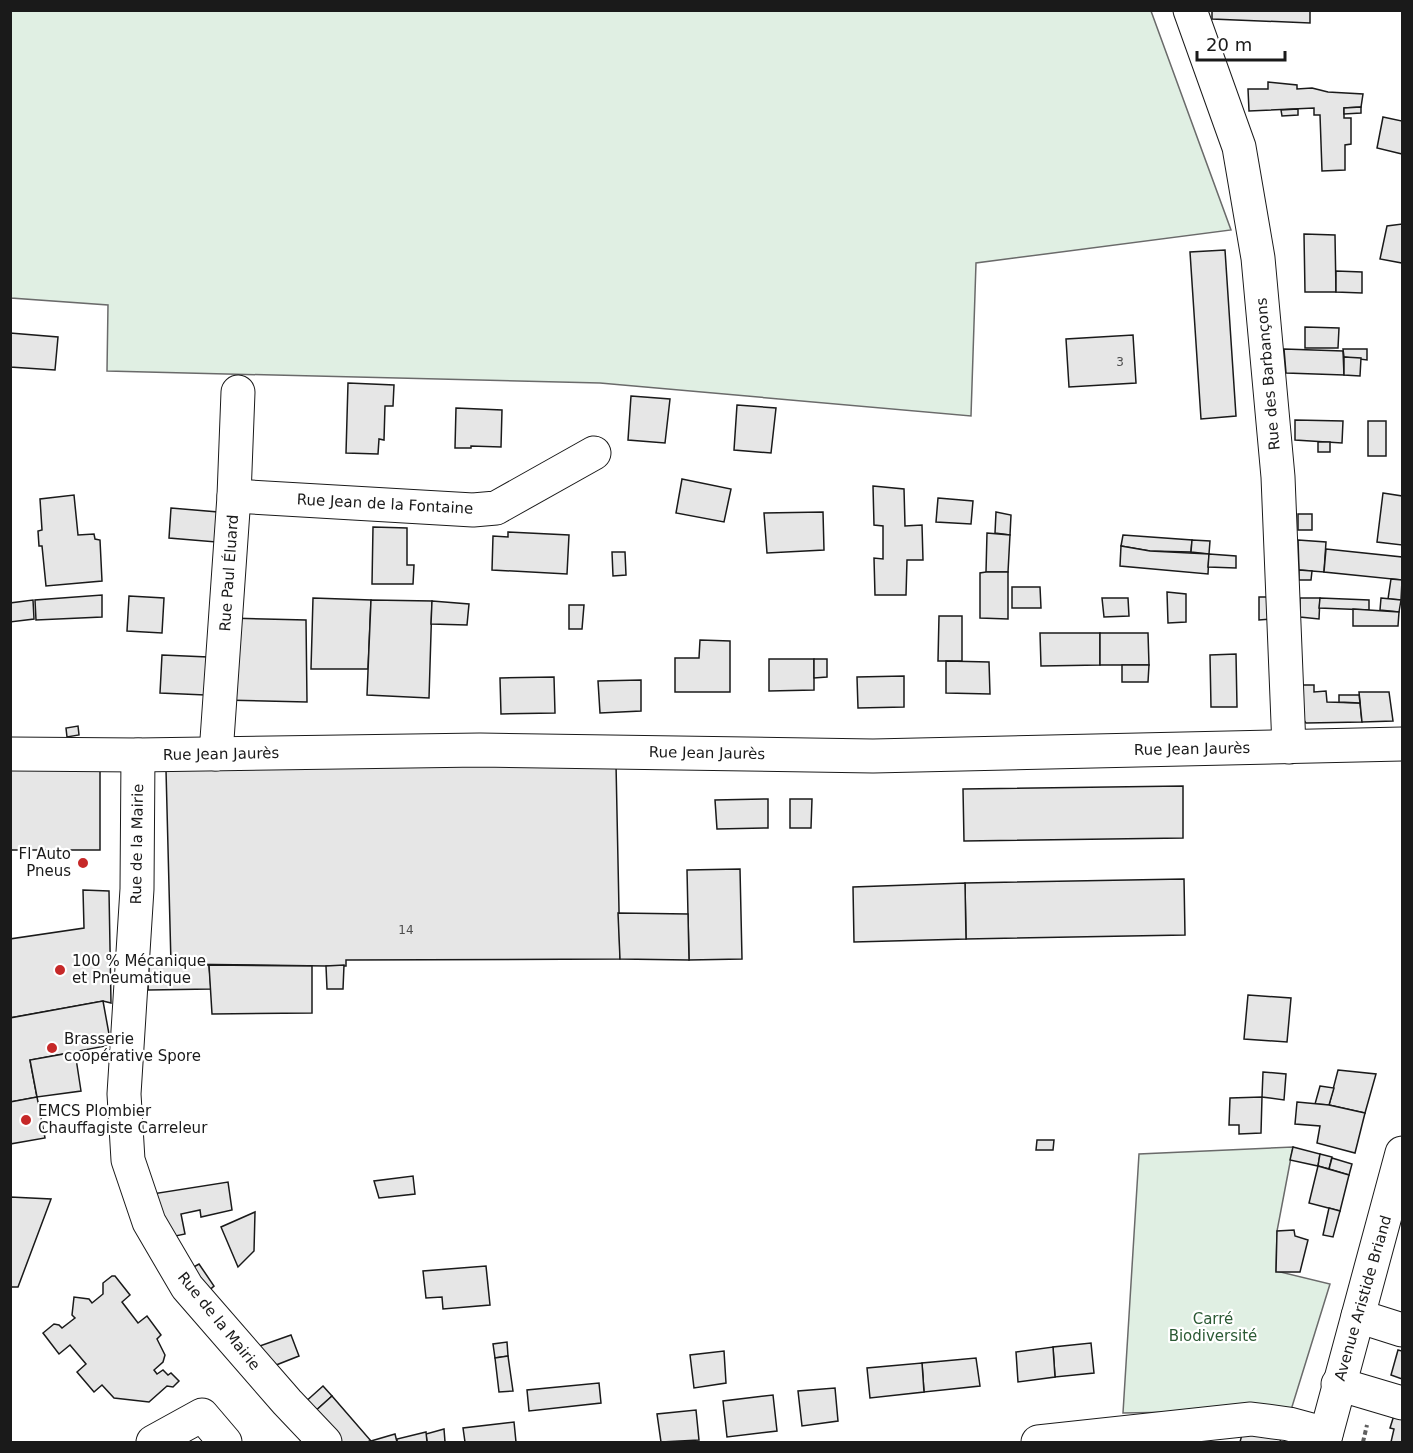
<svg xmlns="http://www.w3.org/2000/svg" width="1413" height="1453" font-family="'DejaVu Sans',sans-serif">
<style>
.green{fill:#e0efe3;stroke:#6a6a6a;stroke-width:1.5}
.building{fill:#e6e6e6;stroke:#1a1a1a;stroke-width:1.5}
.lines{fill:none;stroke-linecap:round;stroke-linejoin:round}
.minor-casing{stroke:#1a1a1a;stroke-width:35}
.major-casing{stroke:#1a1a1a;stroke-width:35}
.path{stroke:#5f5f5f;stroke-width:4;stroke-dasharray:4.5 3;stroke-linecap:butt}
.minor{stroke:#fff;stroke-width:33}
.major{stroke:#fff;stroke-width:33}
.poi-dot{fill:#c62828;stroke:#fff;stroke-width:2}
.labels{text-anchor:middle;stroke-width:4.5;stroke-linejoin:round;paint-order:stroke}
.number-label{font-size:12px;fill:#4d4d4d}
.street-label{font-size:15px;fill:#1a1a1a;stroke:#fff}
.poi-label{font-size:15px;fill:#1a1a1a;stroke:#fff;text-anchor:start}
.park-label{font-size:15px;fill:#2b5a34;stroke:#fff}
</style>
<rect width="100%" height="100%" fill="#fff"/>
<!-- green -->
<g class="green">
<polygon points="10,11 1151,11 1231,230 976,263 971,416 600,383 107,371 108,305 11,298"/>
<polygon points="1293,1147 1277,1231 1276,1271 1330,1284 1291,1410 1123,1413 1139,1154"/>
</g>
<!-- building -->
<g class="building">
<polygon points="1212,10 1310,10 1310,23 1212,19"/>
<polygon points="1268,82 1297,85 1297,89 1312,88 1328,92 1363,94 1361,107 1344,108 1344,118 1351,118 1351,144 1345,145 1345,170 1322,171 1320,115 1314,115 1314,108 1249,111 1248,89 1268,89"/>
<polygon points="1361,107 1361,113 1344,114 1344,108"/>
<polygon points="1298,109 1298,115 1282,116 1281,110"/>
<polygon points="1383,117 1402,121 1402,154 1377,148"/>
<polygon points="1402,224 1402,263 1380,259 1387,226"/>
<polygon points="1304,234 1335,235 1336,292 1305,292"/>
<polygon points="1225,250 1236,416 1201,419 1190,252"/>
<polygon points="1336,271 1362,272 1362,293 1336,292"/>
<polygon points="1305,327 1339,328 1338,348 1305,348"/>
<polygon points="10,333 58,337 55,370 10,367"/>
<polygon points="1133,335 1136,383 1069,387 1066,339"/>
<polygon points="1284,349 1343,351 1344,375 1286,373"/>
<polygon points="1343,349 1367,349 1367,360 1344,357"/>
<polygon points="1344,357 1361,358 1360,376 1344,375"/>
<polygon points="348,383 394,385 393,406 385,406 384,440 379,439 378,454 346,453"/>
<polygon points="631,396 670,399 665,443 628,440"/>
<polygon points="737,405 776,408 771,453 734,450"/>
<polygon points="456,408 502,410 501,447 471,446 471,448 455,448"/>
<polygon points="1295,420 1343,421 1342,443 1295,440"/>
<rect x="1368" y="421" width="18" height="35"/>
<rect x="1318" y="442" width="12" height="10"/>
<polygon points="682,479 731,489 724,522 676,513"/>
<polygon points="873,486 904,489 905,526 922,525 923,560 907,560 906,595 875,595 874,558 883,559 883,526 874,525"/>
<polygon points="1383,493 1402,496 1402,545 1377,542"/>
<polygon points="74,495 78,535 94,534 95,539 100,540 102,581 46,586 42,546 39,546 38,531 42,530 40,499"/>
<polygon points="938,498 973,501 971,524 936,522"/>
<polygon points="171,508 218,512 216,542 169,538"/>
<polygon points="823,512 824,550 767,553 764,513"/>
<polygon points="996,512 1011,515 1010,535 995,533"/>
<rect x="1298" y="514" width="14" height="16"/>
<polygon points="373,527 407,528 407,565 414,565 413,584 372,584"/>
<polygon points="508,532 569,535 567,574 492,570 493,536 508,537"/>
<polygon points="987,533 1010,535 1008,572 986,572"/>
<polygon points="1123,535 1192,540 1191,552 1150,551 1121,546"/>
<polygon points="1192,540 1210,541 1209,554 1191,552"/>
<polygon points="1298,540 1326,542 1324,572 1299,570"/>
<polygon points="1121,546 1150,551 1209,554 1208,574 1120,566"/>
<polygon points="1326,549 1402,557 1402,580 1324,572"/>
<polygon points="612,552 625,552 626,575 613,576"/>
<polygon points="1209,554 1236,556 1236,568 1208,567"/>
<polygon points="1299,570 1312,571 1311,580 1299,580"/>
<polygon points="986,572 1008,572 1008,619 980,618 980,573"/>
<polygon points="1391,579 1402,580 1401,600 1388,599"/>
<polygon points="1012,587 1040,587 1041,608 1012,608"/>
<polygon points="1167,592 1186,594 1186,622 1168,623"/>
<polygon points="102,595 102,617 36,620 35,600"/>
<polygon points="129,596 164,598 162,633 127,631"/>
<polygon points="1259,597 1271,597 1271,619 1259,620"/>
<polygon points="313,598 371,600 368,669 311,669"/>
<polygon points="1102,598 1128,598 1129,616 1104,617"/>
<polygon points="1300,598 1320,598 1319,619 1300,617"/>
<polygon points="1320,598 1369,600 1369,610 1319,608"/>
<polygon points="1381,598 1401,600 1399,612 1380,610"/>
<polygon points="33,600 34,619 10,622 10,603"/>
<polygon points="371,600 432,601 429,698 367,695"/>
<polygon points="432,601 469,604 467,625 431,624"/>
<polygon points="569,605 584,605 582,629 569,629"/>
<polygon points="1353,609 1399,612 1398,626 1353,626"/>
<polygon points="939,616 962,616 962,661 938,661"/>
<polygon points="228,618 306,620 307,702 223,700"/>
<polygon points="1040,633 1100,633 1100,665 1041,666"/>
<polygon points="1100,633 1148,633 1149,665 1100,665"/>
<polygon points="700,640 730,641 730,692 675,692 675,658 699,658"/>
<polygon points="1236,654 1237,707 1211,707 1210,655"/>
<polygon points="162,655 208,657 205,695 160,693"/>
<polygon points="769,659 814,659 814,690 769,691"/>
<polygon points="814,659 827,659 827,677 814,678"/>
<polygon points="946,661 989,662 990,694 946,693"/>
<polygon points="1122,665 1149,665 1148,682 1122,682"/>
<polygon points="904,676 904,707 858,708 857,677"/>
<polygon points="554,677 555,713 501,714 500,678"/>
<polygon points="641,680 641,711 600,713 598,681"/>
<polygon points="1301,685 1314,685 1314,692 1326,691 1327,702 1360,703 1362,722 1306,723 1302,718"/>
<polygon points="1359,692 1389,692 1393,721 1362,722"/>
<polygon points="1339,695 1359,695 1360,703 1339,702"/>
<polygon points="78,726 79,735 67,737 66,728"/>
<polygon points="616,764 620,959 346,960 346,966 326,966 171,964 166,770"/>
<polygon points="100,766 100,850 10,850 10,768"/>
<polygon points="1183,786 1183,838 964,841 963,789"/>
<polygon points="768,799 768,828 717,829 715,800"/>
<polygon points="790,799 812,799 811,828 790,828"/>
<polygon points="740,869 742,959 689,960 687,870"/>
<polygon points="1184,879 1185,935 966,939 965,883"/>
<polygon points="965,883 966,939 854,942 853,887"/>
<polygon points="83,890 109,891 111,1003 103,1001 10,1018 10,939 84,928"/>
<polygon points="618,913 688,914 689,960 620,959"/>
<polygon points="149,964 209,965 211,989 148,990"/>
<polygon points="209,965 312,966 312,1013 212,1014"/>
<polygon points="344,965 343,989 327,989 326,966"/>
<polygon points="1248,995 1291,998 1287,1042 1244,1039"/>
<polygon points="103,1001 111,1045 30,1060 37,1097 10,1102 10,1018"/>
<polygon points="75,1052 81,1091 37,1097 30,1060"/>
<polygon points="1338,1070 1376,1074 1365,1113 1329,1105"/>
<polygon points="1263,1072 1286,1074 1284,1100 1262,1097"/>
<polygon points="1320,1086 1334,1088 1329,1105 1315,1104"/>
<polygon points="37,1097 45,1138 10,1144 10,1102"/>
<polygon points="1262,1097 1261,1133 1239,1134 1239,1125 1229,1125 1230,1098"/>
<polygon points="1297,1102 1329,1105 1365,1113 1355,1153 1317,1143 1320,1126 1295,1124"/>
<polygon points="1037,1140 1054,1140 1053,1150 1036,1150"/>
<polygon points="1293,1147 1320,1154 1318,1166 1290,1160"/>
<polygon points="1320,1154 1332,1157 1329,1169 1318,1166"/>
<polygon points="1332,1158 1352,1164 1349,1175 1329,1169"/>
<polygon points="1318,1166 1349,1175 1340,1211 1309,1203"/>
<polygon points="413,1176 415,1194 379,1198 374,1181"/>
<polygon points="228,1182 232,1210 201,1217 200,1210 181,1214 185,1234 171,1237 152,1194"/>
<polygon points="10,1197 51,1199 18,1287 10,1287"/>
<polygon points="1329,1208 1340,1211 1333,1237 1323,1235"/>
<polygon points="255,1212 254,1251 238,1267 221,1227"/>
<polygon points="1294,1230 1295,1236 1308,1240 1300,1272 1276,1272 1277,1231"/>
<polygon points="199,1264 214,1286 206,1293 190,1269"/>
<polygon points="486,1266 490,1305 443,1309 442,1297 426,1298 423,1271"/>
<polygon points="112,1276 115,1276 130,1295 122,1302 138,1323 147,1316 161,1335 157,1339 165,1355 163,1362 154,1370 157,1374 163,1370 168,1375 171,1373 179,1381 173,1387 167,1386 149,1402 114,1398 102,1385 94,1392 77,1372 86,1364 70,1345 59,1354 43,1333 54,1324 59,1325 62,1328 75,1318 72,1315 74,1297 89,1299 92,1303 103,1294 103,1283"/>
<polygon points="291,1335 299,1356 271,1367 254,1348"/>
<polygon points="507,1342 508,1356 495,1358 493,1344"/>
<polygon points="1091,1343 1094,1373 1055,1377 1053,1347"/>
<polygon points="1053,1347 1055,1377 1018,1382 1016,1352"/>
<polygon points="1398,1350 1402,1351 1402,1379 1391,1375"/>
<polygon points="724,1351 726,1383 694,1388 690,1355"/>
<polygon points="508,1356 513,1391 499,1392 495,1358"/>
<polygon points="976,1358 980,1386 924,1392 922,1363"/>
<polygon points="922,1363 924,1392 870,1398 867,1368"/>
<polygon points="599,1383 601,1403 529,1411 527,1390"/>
<polygon points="323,1386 332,1396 312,1414 303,1404"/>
<polygon points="835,1388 838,1421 802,1426 798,1391"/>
<polygon points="773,1395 777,1431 727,1437 723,1401"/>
<polygon points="332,1396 371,1441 367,1442 338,1442 312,1414"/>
<polygon points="696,1410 699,1440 661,1442 657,1414"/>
<polygon points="1395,1412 1402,1414 1402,1442 1391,1442 1394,1429 1390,1428"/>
<polygon points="514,1422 516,1442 465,1442 463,1428"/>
<polygon points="1244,1427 1282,1434 1280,1442 1240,1442"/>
<polygon points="444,1429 445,1442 427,1442 426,1434"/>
<polygon points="426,1432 427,1442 397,1442 397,1439"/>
<polygon points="395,1434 397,1442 367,1442 371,1441"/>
</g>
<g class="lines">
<defs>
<g id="minor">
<polyline points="1190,10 1239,147 1258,258 1278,477 1289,747"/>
<polyline points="234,496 473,510 496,508 594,453"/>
<polyline points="10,754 138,755 480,750 873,756 1402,744"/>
<polyline points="216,754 234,496 238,392"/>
<polyline points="138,755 137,889 124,1094 128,1160 149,1222 187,1287 287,1402 325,1442"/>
<polyline points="1358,1316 1402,1330"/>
<polyline points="1338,1384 1402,1403"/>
<polyline points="153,1442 202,1415 225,1442"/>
<polyline points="1038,1442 1251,1419 1289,1424 1326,1434"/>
</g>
<polyline id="major" points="1324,1442 1402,1153"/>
</defs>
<!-- minor casing -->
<use href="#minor" class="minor-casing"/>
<!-- major casing -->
<use href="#major" class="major-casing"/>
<!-- path -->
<polyline class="path" points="1363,1442 1367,1425"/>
<!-- minor -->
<use href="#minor" class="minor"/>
<!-- major -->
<use href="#major" class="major"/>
</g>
<!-- markers -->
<g class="poi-dot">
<circle cx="83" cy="863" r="6"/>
<circle cx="60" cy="970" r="6"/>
<circle cx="52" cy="1048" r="6"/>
<circle cx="26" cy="1120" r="6"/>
</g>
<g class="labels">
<!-- number labels -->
<g class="number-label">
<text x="1120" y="366">3</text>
<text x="406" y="934">14</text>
</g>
<!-- street labels -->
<g class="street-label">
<text transform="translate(1268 374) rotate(-95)" y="5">Rue des Barbançons</text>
<text transform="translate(385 504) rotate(3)" y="5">Rue Jean de la Fontaine</text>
<text transform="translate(229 573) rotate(-86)" y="5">Rue Paul Éluard</text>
<text transform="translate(1192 749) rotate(-1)" y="5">Rue Jean Jaurès</text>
<text transform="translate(707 753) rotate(1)" y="5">Rue Jean Jaurès</text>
<text transform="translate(221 754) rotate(-1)" y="5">Rue Jean Jaurès</text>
<text transform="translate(137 844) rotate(-89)" y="5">Rue de la Mairie</text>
<text transform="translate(1363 1298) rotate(-74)" y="5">Avenue Aristide Briand</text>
<text transform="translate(219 1321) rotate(51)" y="5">Rue de la Mairie</text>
</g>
<!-- poi labels -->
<g class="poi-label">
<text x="71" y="859" text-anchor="end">Fl Auto<tspan x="71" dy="17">Pneus</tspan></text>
<text x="72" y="966">100 % Mécanique<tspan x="72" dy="17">et Pneumatique</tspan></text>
<text x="64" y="1044">Brasserie<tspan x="64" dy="17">coopérative Spore</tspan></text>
<text x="38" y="1116">EMCS Plombier<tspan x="38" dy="17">Chauffagiste Carreleur</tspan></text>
</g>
<!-- park labels -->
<g class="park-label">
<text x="1213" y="1324">Carré<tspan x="1213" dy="17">Biodiversité</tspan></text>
</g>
</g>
<!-- border -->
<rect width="1413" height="1453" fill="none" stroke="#1a1a1a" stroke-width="24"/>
<!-- scale -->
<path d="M1197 51v9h88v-9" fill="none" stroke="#1a1a1a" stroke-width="3"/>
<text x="1206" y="51" font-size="18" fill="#1a1a1a" stroke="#ffffff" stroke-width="4.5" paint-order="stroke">20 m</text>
</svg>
